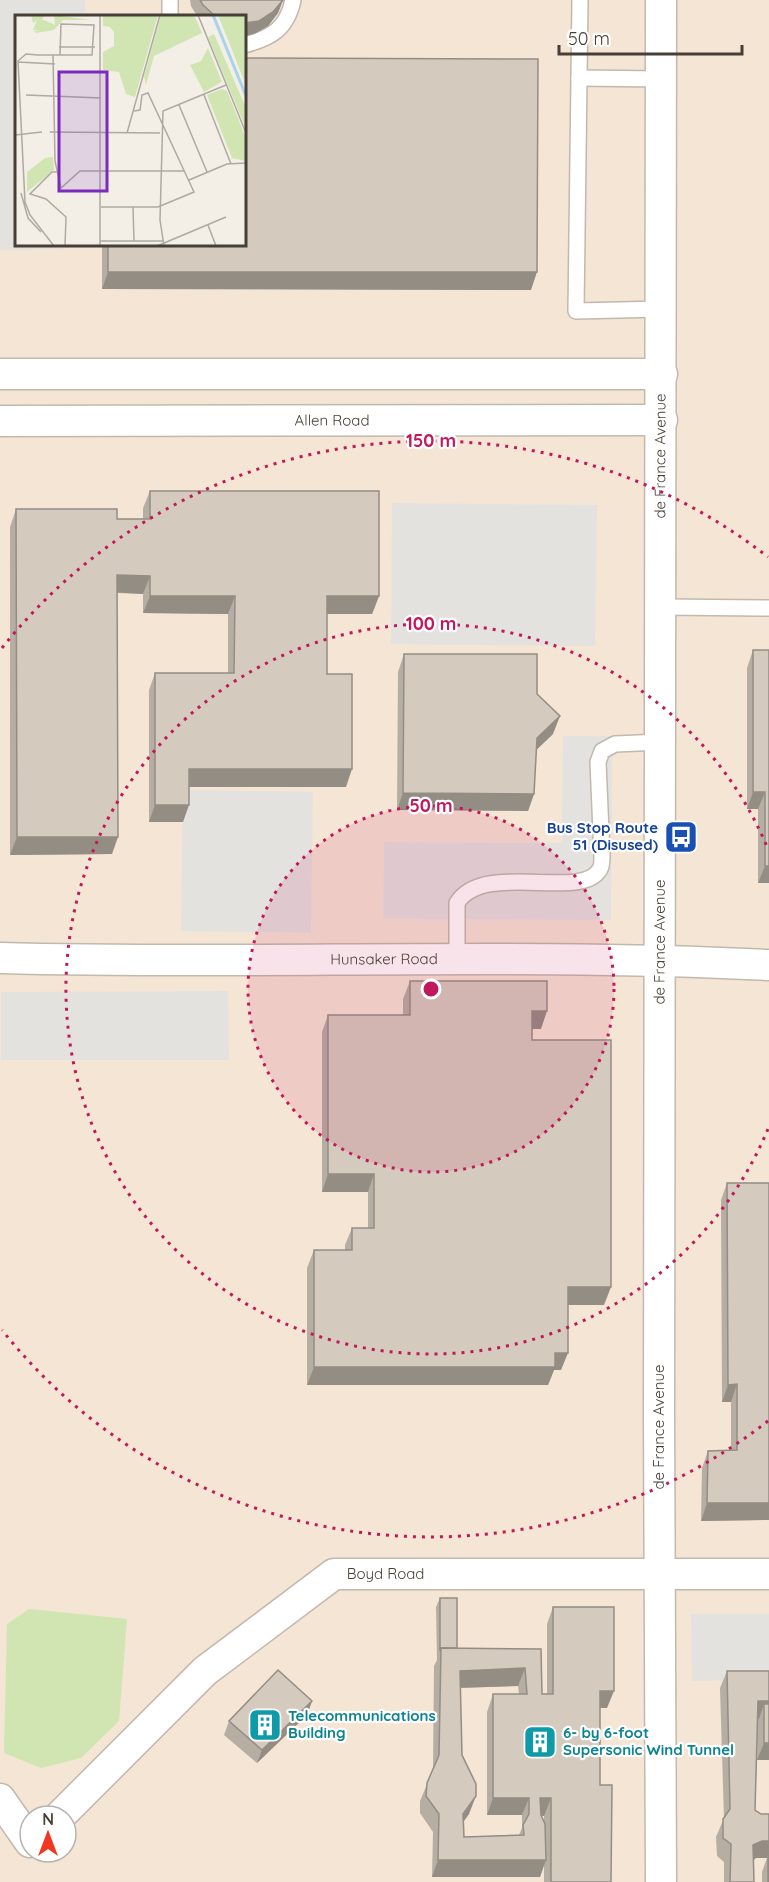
<svg xmlns="http://www.w3.org/2000/svg" width="769" height="1882" font-family="Quicksand,sans-serif">
<style>
.commercial{fill:#f4e5d4;fill-rule:evenodd}
.green{fill:#d1e5b2}
.parking{fill:#e4e2df}
.lines{fill:none;stroke-linecap:round;stroke-linejoin:round}
.service-casing{stroke:#c1b9ad;stroke-width:18}
.minor-casing{stroke:#c1b9ad;stroke-width:33}
.service{stroke:#fff;stroke-width:15}
.minor{stroke:#fff;stroke-width:30}
.wall{fill:#b6aea3;fill-rule:evenodd}
.shaded-wall{fill:#948d84}
.building{fill:#d4cabd;stroke:#948d84;stroke-width:1.5;fill-rule:evenodd}
.ring{fill:none;stroke:#c2185b;stroke-width:3;stroke-dasharray:3 6}
.labels{text-anchor:middle;stroke-width:4.5;stroke-linejoin:round;paint-order:stroke}
.street-label{font-size:15px;fill:#463f37;stroke:#fff}
.transit-label{font-size:15px;font-weight:bold;fill:#164399;stroke:#fff;text-anchor:end}
.culture-label{font-size:15px;font-weight:bold;fill:#0d838f;stroke:#fff;text-anchor:start}
.inset-river{fill:none;stroke:#a7d3ed;stroke-width:3}
.inset-road{fill:none;stroke:#aea9a1;stroke-width:1.5}
.view{fill:#7b2cbf;fill-opacity:0.15;stroke:#7b2cbf;stroke-width:3}
.inset-edge{fill:none;stroke:#463f37;stroke-width:3}
.centre{fill:#c2185b;stroke:#fff;stroke-width:3}
.ring-label{font-size:18px;text-anchor:middle;font-weight:bold;fill:#c2185b;stroke:#fff;stroke-width:4.5;stroke-linejoin:round;paint-order:stroke}
</style>
<rect width="100%" height="100%" fill="#f3efe7"/>
<!-- commercial -->
<path class="commercial" d="M0 0H769V1882H0ZM16 16H244V244H16ZM30 1816H66V1852H30Z"/>
<!-- green -->
<polygon class="green" points="29,1609 127,1619 119,1721 81,1758 41,1768 4,1753 7,1624"/>
<!-- parking -->
<g class="parking">
<polygon points="0,0 85,0 85,16 16,16 16,244 65,245 63,249 0,250"/>
<polygon points="392,503 597,505 595,646 391,644"/>
<polygon points="563,736 612,736 611,920 383,919 384,842 562,843"/>
<polygon points="183,790 313,792 311,933 181,931"/>
<polygon points="228,991 229,1060 1,1060 1,992"/>
<polygon points="691,1614 769,1614 769,1680 692,1681"/>
</g>
<g class="lines">
<defs>
<g id="service">
<polyline points="170,0 170,16"/>
<polyline points="580,0 576,311 662,309"/>
<path d="M244 45C271 38 287 29 293 0"/>
<polyline points="579,78 661,79"/>
<polyline points="661,607 769,608"/>
<path d="M457 960V903C484 860 582 902 600 869 602 866 602 859 602 855L598 762 602 751 615 744 661 742"/>
</g>
<g id="minor">
<polyline points="0,374 662,374"/>
<path id="s1" d="M0 421 662 420"/>
<path id="s2" d="M0 958C256 965 513 952 769 965"/>
<polyline points="0,1799 30,1842"/>
<path id="s3" d="M60 1816 205 1671 334 1574H769"/>
<path id="s4" d="M661 1882 659 1416 661 0"/>
</g>
</defs>
<!-- service casing -->
<use href="#service" class="service-casing"/>
<!-- minor casing -->
<use href="#minor" class="minor-casing"/>
<!-- service -->
<use href="#service" class="service"/>
<!-- minor -->
<use href="#minor" class="minor"/>
</g>
<!-- wall -->
<g class="wall">
<polygon points="190,0 283,0 278,13 268,26 254,34 244,36 244,16 197,16 191,6"/>
<polygon points="102,244 244,244 531,290 102,289"/>
<polygon points="150,491 379,596 372,614 327,614 327,674 346,787 189,787 183,822 149,822 149,690 155,673 228,673 228,614 143,613 143,594 117,593 112,854 10,855 10,527 16,509 117,519 143,519 143,508"/>
<polygon points="753,650 769,650 769,883 758,883 758,809 747,809 747,668"/>
<polygon points="404,654 537,694 553,734 536,750 534,794 528,811 397,810 398,672"/>
<polygon points="410,981 541,1029 532,1029 532,1040 604,1305 568,1305 561,1370 554,1370 548,1385 307,1385 307,1268 314,1250 345,1250 345,1245 352,1228 368,1228 368,1192 322,1192 322,1032 328,1015 403,1015 403,999"/>
<polygon points="727,1183 769,1183 769,1520 701,1521 702,1468 708,1451 731,1450 731,1402 722,1402 721,1200"/>
<path d="M440 1598 457 1648 541 1649 542 1694H547V1624L553 1607 607 1708H600V1785L611 1882H544V1864L540 1877H432L433 1832 420 1813V1801L433 1770 434 1666 437 1660 436 1607ZM518 1686 519 1694H493L487 1712V1815H522V1828L519 1835 464 1837 463 1822 469 1814 462 1755 460 1688ZM541 1816H544V1823Z"/>
<polygon points="727,1671 769,1671 769,1760 757,1760 758,1722 755,1810 761,1814 769,1814 769,1882 762,1882 762,1872 767,1858 756,1858 754,1860 754,1882 724,1882 724,1862 717,1856 716,1837 724,1818 720,1688"/>
<polygon points="312,1701 307,1715 257,1763 224,1735 229,1721"/>
</g>
<!-- shaded-wall -->
<g class="shaded-wall">
<polygon points="283,0 278,13 268,26 254,34 244,36 244,23"/>
<polygon points="108,272 537,272 531,290 102,289"/>
<polygon points="117,575 150,576 143,594 111,592"/>
<polygon points="150,596 235,596 228,614 143,613"/>
<polygon points="327,596 379,596 372,614 321,614"/>
<polygon points="560,716 553,734 530,756 537,738"/>
<polygon points="189,769 352,769 346,787 183,787"/>
<polygon points="753,792 765,792 758,809 747,809"/>
<polygon points="403,793 534,794 528,811 397,810"/>
<polygon points="155,805 189,805 183,822 149,822"/>
<polygon points="17,837 118,837 112,854 10,855"/>
<polygon points="765,866 769,866 769,883 758,883"/>
<polygon points="532,1011 547,1011 541,1029 526,1029"/>
<polygon points="328,1174 374,1174 368,1192 322,1192"/>
<polygon points="568,1287 611,1287 604,1305 561,1305"/>
<polygon points="555,1353 568,1353 561,1370 554,1370 548,1385 307,1385 314,1367"/>
<polygon points="737,1384 731,1402 722,1402 728,1385"/>
<polygon points="707,1503 769,1503 769,1520 701,1521"/>
<polygon points="525,1668 518,1686 453,1688 460,1671"/>
<polygon points="600,1691 614,1691 607,1708 594,1708"/>
<polygon points="312,1701 307,1715 257,1763 262,1750"/>
<polygon points="758,1701 769,1701 769,1719 764,1704 759,1719 752,1719"/>
<polygon points="764,1743 769,1743 769,1760 757,1760"/>
<polygon points="476,1796 469,1814 456,1832 463,1814"/>
<polygon points="493,1798 529,1798 522,1815 487,1815"/>
<polygon points="540,1798 551,1798 544,1816 534,1815"/>
<polygon points="762,1841 769,1841 769,1858 768,1855 767,1858 756,1858 747,1863 753,1845"/>
<polygon points="438,1860 546,1860 540,1877 432,1877"/>
</g>
<!-- building -->
<g class="building">
<polygon points="200,0 283,0 273,12 259,21 244,23 244,16 216,16 214,15 203,5"/>
<polygon points="244,58 538,59 537,272 108,272 108,244 244,244"/>
<polygon points="150,491 379,491 379,596 327,596 327,674 352,674 352,769 189,769 189,805 155,805 155,673 234,673 235,596 150,596 150,576 117,575 118,837 17,837 16,509 117,509 117,519 150,519"/>
<polygon points="753,650 769,650 769,866 765,866 765,792 753,792"/>
<polygon points="404,654 537,654 537,694 560,716 537,738 534,794 403,793"/>
<polygon points="410,981 547,981 547,1011 532,1011 532,1040 611,1040 611,1287 568,1287 568,1353 555,1353 555,1367 314,1367 314,1250 352,1250 352,1228 374,1228 374,1174 328,1174 328,1015 410,1015"/>
<polygon points="727,1183 769,1183 769,1503 707,1503 708,1451 737,1450 737,1384 728,1385"/>
<polygon points="440,1598 457,1598 457,1648 441,1648 440,1651"/>
<path d="M553 1607H614V1691H600V1785H612L611 1882H551V1798H540L541 1815 545 1824 546 1860H438L439 1814 426 1796 427 1783 439 1755 441 1648 541 1649 542 1694H553ZM525 1668 527 1694H493V1798H529V1814L523 1825 524 1835 464 1837 463 1814 476 1796V1784L462 1755 460 1671Z"/>
<polygon points="278,1670 312,1701 262,1750 229,1721"/>
<polygon points="727,1671 769,1671 769,1701 758,1701 755,1810 761,1814 769,1814 769,1841 762,1841 753,1845 754,1882 730,1882 731,1844 723,1838 723,1819 730,1809"/>
<rect x="764" y="1704" width="5" height="39"/>
<rect x="768" y="1855" width="1" height="27"/>
</g>
<!-- distance rings -->
<circle cx="431" cy="989" r="183" fill="#c2185b" fill-opacity=".12"/>
<g class="ring">
<circle cx="431" cy="989" r="183"/>
<path d="M768 1129A365 365 0 1 1 768 849"/>
<path d="M768 1421A548 548 0 0 1 2 1330M2 648A548 548 0 0 1 768 557"/>
</g>
<!-- icons -->
<defs>
<symbol id="bus-square" viewBox="-11 -11 22 22"><rect x="-9" y="-9" width="18" height="18" rx="4" fill="#1a4fb4" stroke="#fff"/><path d="M-5-6H5V4H4V6H2V4H-2V6H-4V4H-5ZM-3.5-4V0h7V-4ZM-3.5 1.2v1.5H-2V1.2ZM2 1.2v1.5H3.5V1.2Z" fill="#fff"/></symbol>
<symbol id="building-square" viewBox="-11 -11 22 22"><rect x="-9" y="-9" width="18" height="18" rx="4" fill="#0f9aa8" stroke="#fff"/><path d="M-4-6H4V6H1V3H-1V6H-4ZM-2.5-4.3h1.7v1.8h-1.7ZM.8-4.3h1.7v1.8H.8ZM-2.5-1h1.7V.8h-1.7ZM.8-1h1.7V.8H.8Z" fill="#fff"/></symbol>
</defs>
<g fill-rule="evenodd">
<use href="#bus-square" x="662" y="818" width="38" height="38"/>
<use href="#building-square" x="246" y="1706" width="38" height="38"/>
<use href="#building-square" x="521" y="1723" width="38" height="38"/>
</g>
<g class="labels">
<!-- street labels -->
<g class="street-label">
<text dy="5" stroke="none"><textPath href="#s1" startOffset="332">Allen Road</textPath></text>
<text dy="5" stroke="none"><textPath href="#s4" startOffset="1426">de France Avenue</textPath></text>
<text dy="5" stroke="none"><textPath href="#s4" startOffset="940">de France Avenue</textPath></text>
<text dy="5" stroke="none"><textPath href="#s2" startOffset="384">Hunsaker Road</textPath></text>
<text transform="translate(659 1427) rotate(-90)" y="5">de France Avenue</text>
<text dy="5" stroke="none"><textPath href="#s3" startOffset="418">Boyd Road</textPath></text>
</g>
<!-- transit labels -->
<g class="transit-label">
<text x="658" y="833">Bus Stop Route<tspan x="658" dy="17">51 (Disused)</tspan></text>
</g>
<!-- culture labels -->
<g class="culture-label">
<text x="288" y="1721">Telecommunications<tspan x="288" dy="17">Building</tspan></text>
<text x="563" y="1738">6- by 6-foot<tspan x="563" dy="17">Supersonic Wind Tunnel</tspan></text>
</g>
</g>
<!-- overview -->
<g transform="translate(15 15)">
<rect width="231" height="231" fill="#f3efe7"/>
<path d="M16 0H30L27 4 40 10 39 0 77 5H48L39 15 21 18 19 16H26L18 15 22 5 18 8ZM88 0H143L120 82 111 79 104 57 88 55V37L99 31V17L95 12 88 11ZM146 0H179L187 18 139 41 131 70 129 62ZM203 0H231V71L216 32ZM199 19 231 93V114L193 22ZM193 33 207 67 189 77 175 50 186 46ZM207 74 212 76 231 123V146L217 143 192 80ZM38 142 39 155 12 177V157L30 143Z" fill="#d1e5b2"/>
<path class="inset-river" d="M198 0 231 81"/>
<path class="inset-road" d="M183 0 231 118M44 32H80M38 40 40 146 46 173 65 156H169M3 47 40 49M11 80 86 83M189 80 216 149M164 90 192 157M35 117 145 118M112 118 145 0M0 120 27 117M43 157H37L15 179 31 184 51 202 50 231M174 165 212 149 231 148M6 178 13 203 26 217M86 192H143L179 177 133 78 127 80 125 95 119 96M118 192 119 226M193 210 201 231M85 226H148M39 231 15 200 10 187 3 46 11 39 23 40H77L79 10 46 9 45 40M85 231V0M142 231 211 202M149 231 145 205 148 96 211 70"/>
<path class="view" d="M44 57H92V176H44Z"/>
<rect width="231" height="231" class="inset-edge"/>
</g>
<circle cx="431" cy="989" r="9" class="centre"/>
<g class="ring-label">
<text x="431" y="447">150 m</text>
<text x="431" y="630">100 m</text>
<text x="431" y="812">50 m</text>
</g>
<!-- north arrow -->
<g transform="translate(48 1834)"><circle r="28" fill="#ffffff" stroke="#b5b2af" stroke-width="1.5"/>
<path d="M0-4.5L10 22L0 15L-10 22Z" fill="#ef3722"/>
<text y="-9" font-size="16" font-weight="bold" text-anchor="middle" fill="#463f37">N</text>
</g>
<!-- scale -->
<path d="M559 45v9h183v-9" fill="none" stroke="#463f37" stroke-width="3"/>
<text x="568" y="45" font-size="18" fill="#463f37" stroke="#ffffff" stroke-width="4.5" paint-order="stroke">50 m</text>
</svg>
